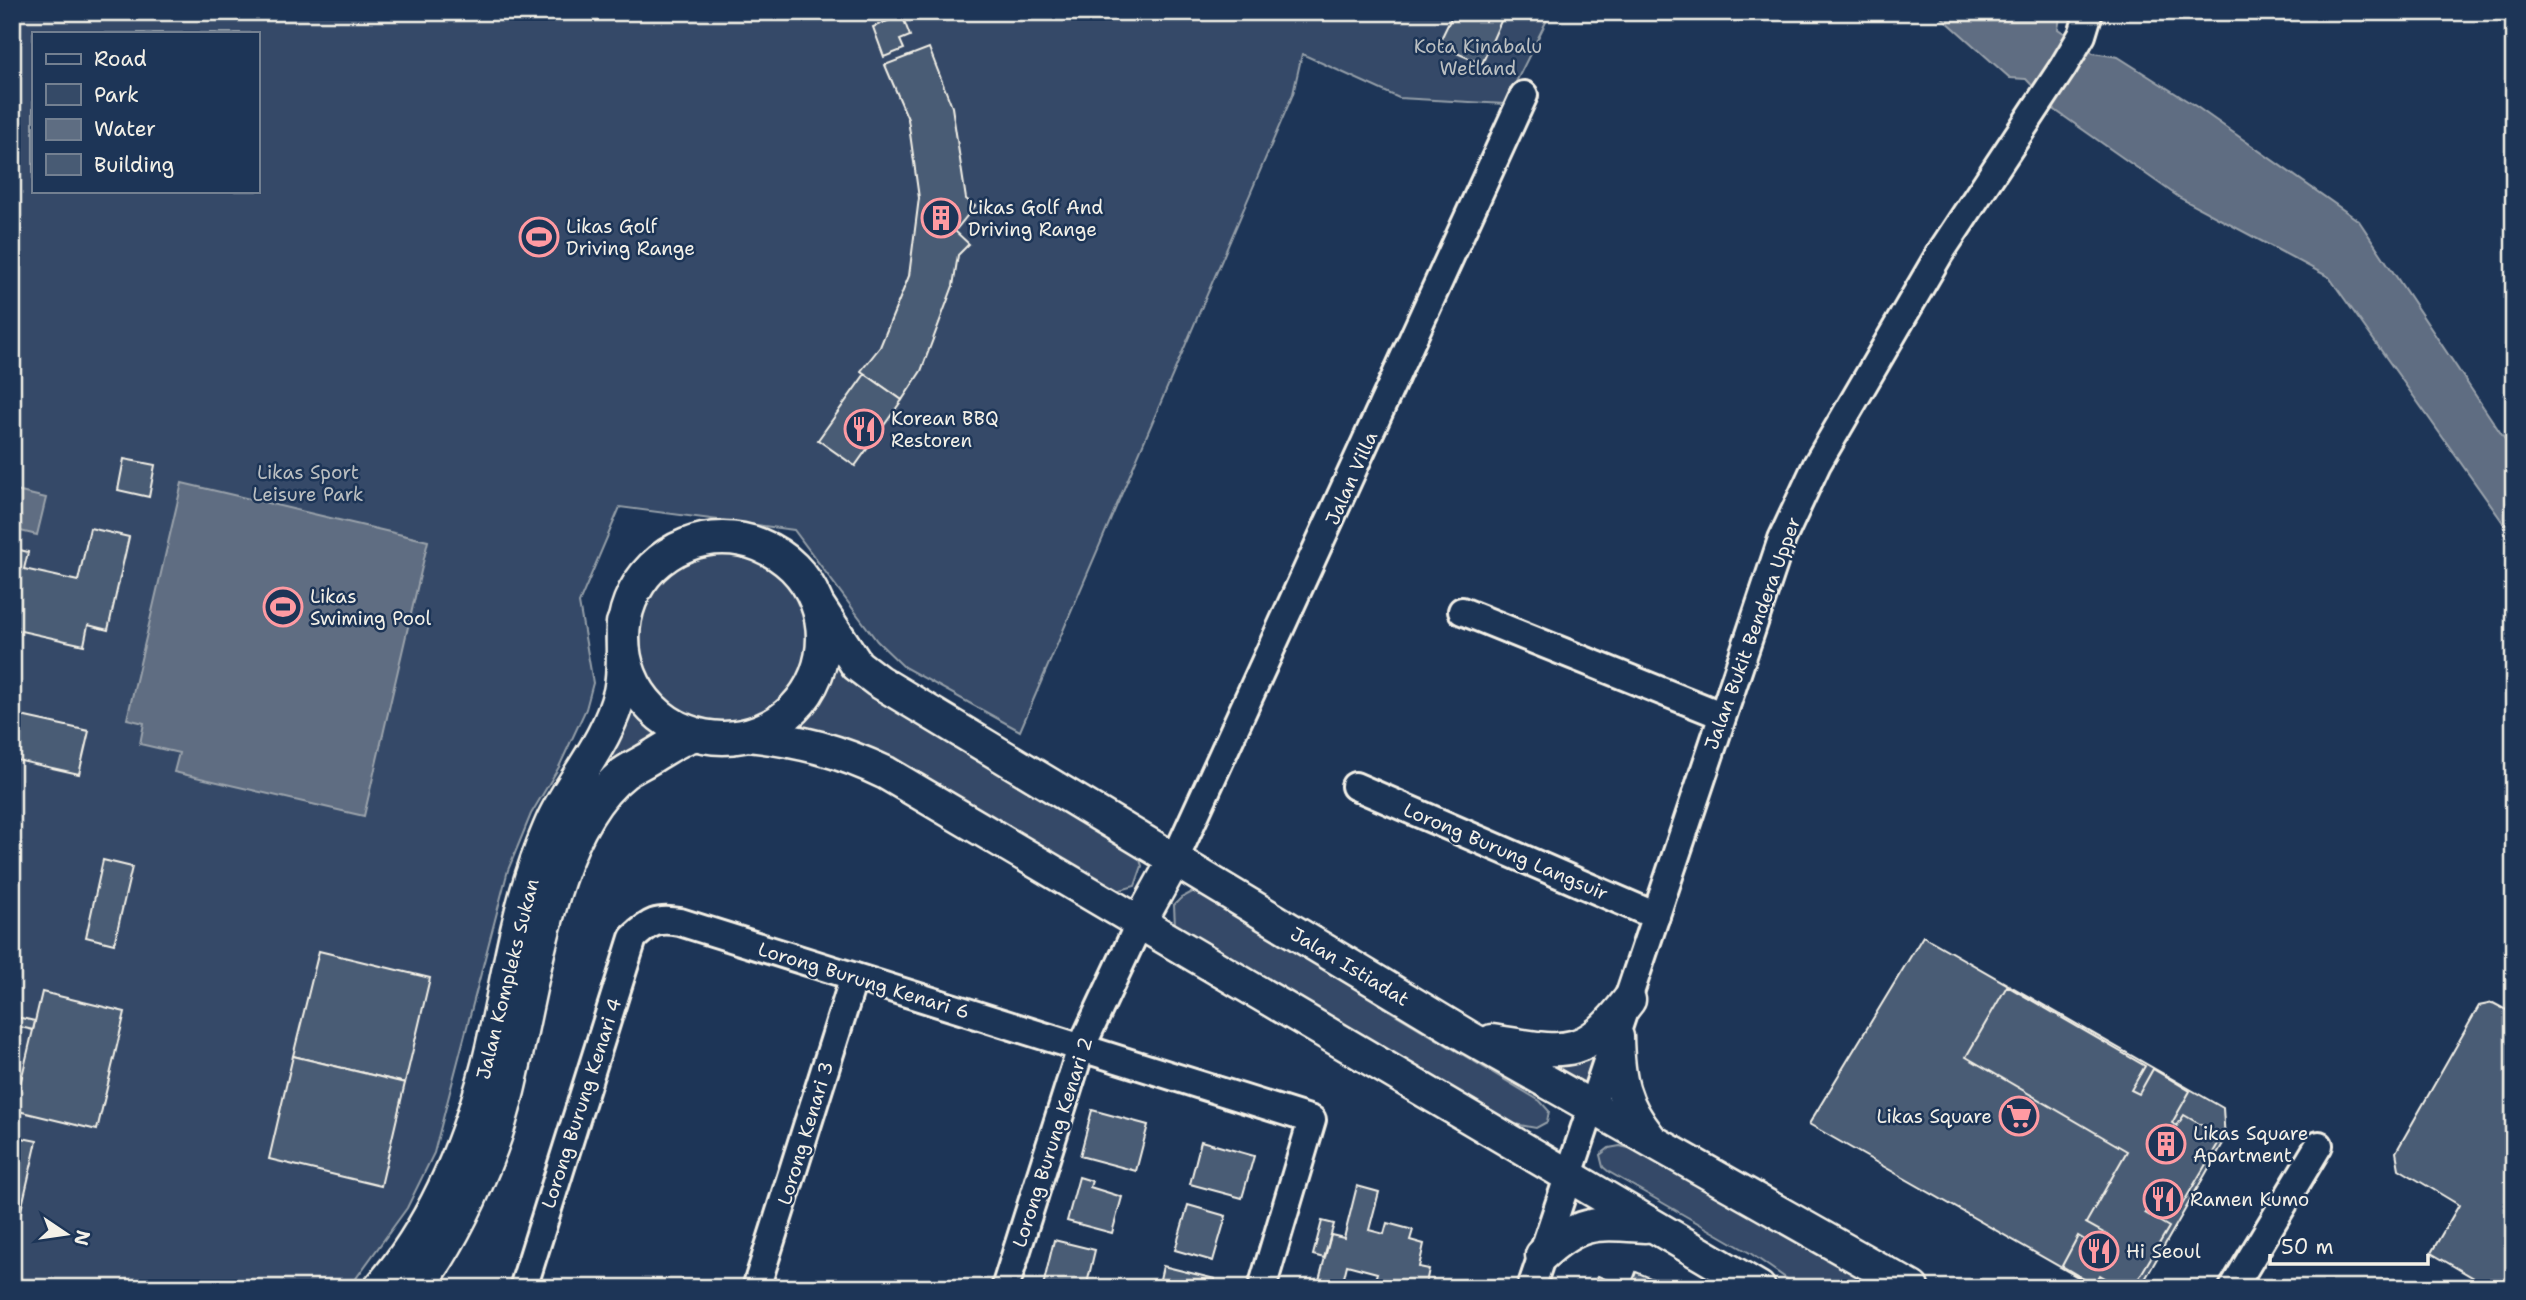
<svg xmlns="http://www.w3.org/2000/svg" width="2526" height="1300" font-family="'Shantell Sans',sans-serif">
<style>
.green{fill:#354a67;stroke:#949ea8;stroke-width:2;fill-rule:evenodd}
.water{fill:#5e6d82;stroke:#9aa2ab;stroke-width:2}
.building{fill:#485b74;stroke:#f4f1e8;stroke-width:2}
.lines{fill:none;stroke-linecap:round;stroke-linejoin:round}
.minor-casing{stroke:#f4f1e8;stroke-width:32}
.major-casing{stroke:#f4f1e8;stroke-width:37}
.minor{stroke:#1d3557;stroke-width:26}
.major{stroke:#1d3557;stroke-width:32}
.labels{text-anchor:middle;stroke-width:5;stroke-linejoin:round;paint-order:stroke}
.park-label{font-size:19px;fill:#bbbfc1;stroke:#1d3557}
.poi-label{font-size:19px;fill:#f4f1e8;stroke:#1d3557;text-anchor:start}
.street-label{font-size:19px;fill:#f4f1e8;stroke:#1d3557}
</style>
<rect width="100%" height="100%" fill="#1d3557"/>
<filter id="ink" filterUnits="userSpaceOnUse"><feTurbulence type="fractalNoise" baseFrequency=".0143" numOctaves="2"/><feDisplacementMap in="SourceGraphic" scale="14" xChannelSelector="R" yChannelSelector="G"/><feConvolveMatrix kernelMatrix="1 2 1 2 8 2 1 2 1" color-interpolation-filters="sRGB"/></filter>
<g filter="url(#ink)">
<!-- green -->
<g class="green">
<path d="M12 12H1551L1505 104 1399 98 1302 54 1293 94 1020 731 904 667 877 641 794 530 620 507 579 603 593 683 586 709 559 767 531 814 508 870 434 1153 407 1208 349 1288H12ZM33 33H257V191H33Z"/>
<circle cx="726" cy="639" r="88"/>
<polygon points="834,662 845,674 1137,851 1142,866 1135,886 1113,892 792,727 817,702"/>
<polygon points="631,695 642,711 665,731 639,744 613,768 402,1288 392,1288 398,1281 526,931"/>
<polygon points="1198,889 1320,957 1380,1005 1540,1101 1549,1111 1547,1122 1536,1128 1503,1122 1175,926 1174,905 1181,898"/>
<polygon points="1601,1038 1585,1086 1527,1054"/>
<polygon points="1620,1146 1646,1152 1880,1288 1800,1288 1750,1253 1609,1172 1603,1167 1600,1155 1609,1148"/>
</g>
<!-- water -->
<g class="water">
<polygon points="1936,12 2061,12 2058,29 2093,53 2118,57 2197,107 2359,221 2514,453 2514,538 2329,277 2180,198 2055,110 2026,79 2010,78"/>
<polygon points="182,483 428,541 364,816 174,772 179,753 140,744 144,723 127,719"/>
<polygon points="12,490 46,498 37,535 12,529"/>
</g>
<!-- building -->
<g class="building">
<polygon points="1454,12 1505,12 1482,64 1438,45"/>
<polygon points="902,15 910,36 900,40 904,49 884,57 873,27"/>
<polygon points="929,48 952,107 966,199 975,206 955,231 969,244 958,255 953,286 921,371 902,400 861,371 880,347 909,276 919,198 908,119 885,65"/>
<polygon points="865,374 902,400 855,466 818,440"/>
<polygon points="124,459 155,465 149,497 118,490"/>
<polygon points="90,528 129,537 108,630 88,625 84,645 12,629 12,548 28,552 24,569 78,581"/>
<polygon points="12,714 89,731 79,774 12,759"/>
<polygon points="103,860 132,867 114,944 86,937"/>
<polygon points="1923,936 2223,1108 2225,1140 2140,1288 2097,1288 1809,1124"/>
<polygon points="319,951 430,978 405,1083 293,1056"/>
<polygon points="2007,986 2145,1066 2131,1090 2139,1094 2153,1069 2190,1091 2172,1123 2177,1126 2184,1115 2222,1137 2182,1205 2158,1191 2145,1213 2169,1227 2133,1288 2122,1288 2100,1275 2094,1285 2062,1266 2078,1236 2101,1250 2109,1236 2086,1223 2127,1151 1966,1057"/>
<polygon points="42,992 125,1012 97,1130 14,1110"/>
<polygon points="2493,1003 2514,1014 2514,1288 2491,1288 2431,1253 2459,1205 2399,1169 2396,1152 2479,1006"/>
<polygon points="12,1016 35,1021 33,1030 12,1025"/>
<polygon points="293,1056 405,1083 381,1186 269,1159"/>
<polygon points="1092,1110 1148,1125 1136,1171 1080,1156"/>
<polygon points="12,1136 37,1141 13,1245 12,1245"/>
<polygon points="1201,1141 1254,1156 1242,1198 1190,1184"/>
<polygon points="1079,1177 1092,1181 1090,1187 1122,1197 1112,1233 1067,1221"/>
<polygon points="1357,1186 1379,1192 1369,1230 1384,1234 1387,1223 1413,1230 1410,1240 1424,1244 1419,1267 1429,1269 1425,1288 1389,1288 1374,1283 1377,1273 1347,1265 1342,1286 1319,1280 1331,1235 1344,1238"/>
<polygon points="1188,1205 1226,1216 1213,1261 1175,1250"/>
<polygon points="1322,1221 1334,1224 1324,1258 1313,1255"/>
<polygon points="1054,1240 1095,1250 1086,1288 1043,1286"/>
<polygon points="1163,1266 1215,1279 1213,1288 1158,1288"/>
<polygon points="1636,1272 1674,1288 1630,1288"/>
<polygon points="1598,1276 1626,1288 1593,1288"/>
</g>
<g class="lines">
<defs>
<g id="minor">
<polyline points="1462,611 1721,715"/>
<polyline points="1355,786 1656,916"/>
<polyline points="1175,859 1524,95"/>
<path d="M523 1288 633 938C650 922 657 918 680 922L1312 1120 1262 1288"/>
<polyline points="756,1288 854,977"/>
<polyline points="1005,1288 1081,1048 1140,922"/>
<polyline points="1531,1288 1782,539 1817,464 1940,253 2063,67 2082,35 2089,12"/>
<polyline points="2233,1288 2319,1145"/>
</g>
<g id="major">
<circle cx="723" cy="638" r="100"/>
<polyline points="819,607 857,665 878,681 1470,1038 1912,1288"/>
<path d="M749 735C801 741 838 750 886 773L1759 1288"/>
<polyline points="1140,922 1175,859"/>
<path d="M1617 1037C1618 1079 1622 1103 1649 1137"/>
<path d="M1492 1041C1562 1052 1582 1062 1629 1000"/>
<path d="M1542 1255C1580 1220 1596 1223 1645 1226"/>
<path d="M380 1288C435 1224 467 1146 488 1065 505 997 513 929 536 863 542 847 548 829 556 814 578 773 609 738 620 692 625 670 622 645 623 623"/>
<path d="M417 1288C448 1248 473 1195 491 1148 530 1046 536 841 624 773 634 766 646 761 656 754 668 747 679 739 693 735"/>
</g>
</defs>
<!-- minor casing -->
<use href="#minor" class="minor-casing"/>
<!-- major casing -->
<use href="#major" class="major-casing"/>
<!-- minor -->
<use href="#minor" class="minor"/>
<!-- major -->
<use href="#major" class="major"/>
</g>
</g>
<!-- icons -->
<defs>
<symbol id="building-ring" viewBox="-11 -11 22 22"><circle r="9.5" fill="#1d3557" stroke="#ff9aa2" stroke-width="1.5"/><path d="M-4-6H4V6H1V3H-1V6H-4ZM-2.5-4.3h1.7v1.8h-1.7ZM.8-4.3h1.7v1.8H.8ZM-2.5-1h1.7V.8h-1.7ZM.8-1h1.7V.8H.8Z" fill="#ff9aa2"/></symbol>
<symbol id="stadium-ring" viewBox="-11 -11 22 22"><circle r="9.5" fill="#1d3557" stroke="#ff9aa2" stroke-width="1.5"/><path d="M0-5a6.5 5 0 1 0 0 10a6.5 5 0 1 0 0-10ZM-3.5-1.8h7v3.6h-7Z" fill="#ff9aa2"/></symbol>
<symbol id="restaurant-ring" viewBox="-11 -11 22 22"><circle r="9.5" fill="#1d3557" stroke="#ff9aa2" stroke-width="1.5"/><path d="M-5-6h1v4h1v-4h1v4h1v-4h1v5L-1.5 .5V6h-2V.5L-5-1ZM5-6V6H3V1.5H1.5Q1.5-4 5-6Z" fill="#ff9aa2"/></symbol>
<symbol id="supermarket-ring" viewBox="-11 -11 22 22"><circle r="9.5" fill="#1d3557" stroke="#ff9aa2" stroke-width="1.5"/><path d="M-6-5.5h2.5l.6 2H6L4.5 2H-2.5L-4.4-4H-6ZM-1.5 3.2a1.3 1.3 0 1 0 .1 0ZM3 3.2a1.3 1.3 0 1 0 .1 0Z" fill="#ff9aa2"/></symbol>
</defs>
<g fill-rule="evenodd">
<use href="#building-ring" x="919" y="196" width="44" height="44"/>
<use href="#stadium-ring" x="517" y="215" width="44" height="44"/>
<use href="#restaurant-ring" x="842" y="407" width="44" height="44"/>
<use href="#stadium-ring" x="261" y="585" width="44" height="44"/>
<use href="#supermarket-ring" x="1997" y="1094" width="44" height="44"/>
<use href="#building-ring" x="2144" y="1122" width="44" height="44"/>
<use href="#restaurant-ring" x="2141" y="1177" width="44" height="44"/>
<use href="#restaurant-ring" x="2077" y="1229" width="44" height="44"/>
</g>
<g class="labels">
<!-- park labels -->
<g class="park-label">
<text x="1478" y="53">Kota Kinabalu<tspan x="1478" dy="22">Wetland</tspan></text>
<text x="308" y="479">Likas Sport<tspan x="308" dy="22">Leisure Park</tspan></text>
</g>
<!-- poi labels -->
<g class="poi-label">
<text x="968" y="214">Likas Golf And<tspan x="968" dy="22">Driving Range</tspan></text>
<text x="566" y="233">Likas Golf<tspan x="566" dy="22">Driving Range</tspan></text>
<text x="891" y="425">Korean BBQ<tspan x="891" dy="22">Restoren</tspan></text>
<text x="310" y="603">Likas<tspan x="310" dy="22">Swiming Pool</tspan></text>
<text x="1992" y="1123" text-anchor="end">Likas Square</text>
<text x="2193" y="1140">Likas Square<tspan x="2193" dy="22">Apartment</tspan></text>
<text x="2190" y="1206">Ramen Kumo</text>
<text x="2126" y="1258">Hi Seoul</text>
</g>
<!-- street labels -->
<g class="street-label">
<text transform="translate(1351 478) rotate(-66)" y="7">Jalan Villa</text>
<text transform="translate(1752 633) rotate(-70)" y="7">Jalan Bukit Bendera Upper</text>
<text transform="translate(1506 851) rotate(23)" y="7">Lorong Burung Langsuir</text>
<text transform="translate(1350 966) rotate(31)" y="7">Jalan Istiadat</text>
<text transform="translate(507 979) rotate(-76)" y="7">Jalan Kompleks Sukan</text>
<text transform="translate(864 980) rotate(17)" y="7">Lorong Burung Kenari 6</text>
<text transform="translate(581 1103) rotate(-72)" y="7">Lorong Burung Kenari 4</text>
<text transform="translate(805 1133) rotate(-73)" y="7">Lorong Kenari 3</text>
<text transform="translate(1052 1142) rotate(-72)" y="7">Lorong Burung Kenari 2</text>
</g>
</g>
<!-- margin -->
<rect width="2526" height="1300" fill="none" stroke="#1d3557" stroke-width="42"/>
<rect x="21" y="21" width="2484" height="1258" fill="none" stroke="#f4f1e8" stroke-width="2.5" filter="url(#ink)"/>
<!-- legend -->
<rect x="32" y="32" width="228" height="161" fill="#1d3557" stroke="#738091" stroke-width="2"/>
<rect x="46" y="54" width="35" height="10" fill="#1d3557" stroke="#738091" stroke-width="2"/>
<text x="94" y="66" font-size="21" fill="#f4f1e8">Road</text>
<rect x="46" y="84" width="35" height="21" fill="#354a67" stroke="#738091" stroke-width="2"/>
<text x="94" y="102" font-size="21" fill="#f4f1e8">Park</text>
<rect x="46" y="119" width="35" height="21" fill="#5e6d82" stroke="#738091" stroke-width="2"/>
<text x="94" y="136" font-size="21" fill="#f4f1e8">Water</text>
<rect x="46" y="154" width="35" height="21" fill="#485b74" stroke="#738091" stroke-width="2"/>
<text x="94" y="172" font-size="21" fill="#f4f1e8">Building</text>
<!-- north arrow -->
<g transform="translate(66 1234) rotate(103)" stroke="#1d3557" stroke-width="5" paint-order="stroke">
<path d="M0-5L12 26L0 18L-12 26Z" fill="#f4f1e8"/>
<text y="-10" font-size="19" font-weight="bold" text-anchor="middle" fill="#f4f1e8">N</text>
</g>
<!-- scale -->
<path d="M2270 1254v10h158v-10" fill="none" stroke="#f4f1e8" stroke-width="3.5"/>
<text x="2281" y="1254" font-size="21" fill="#f4f1e8" stroke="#1d3557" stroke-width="5" paint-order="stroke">50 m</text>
</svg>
